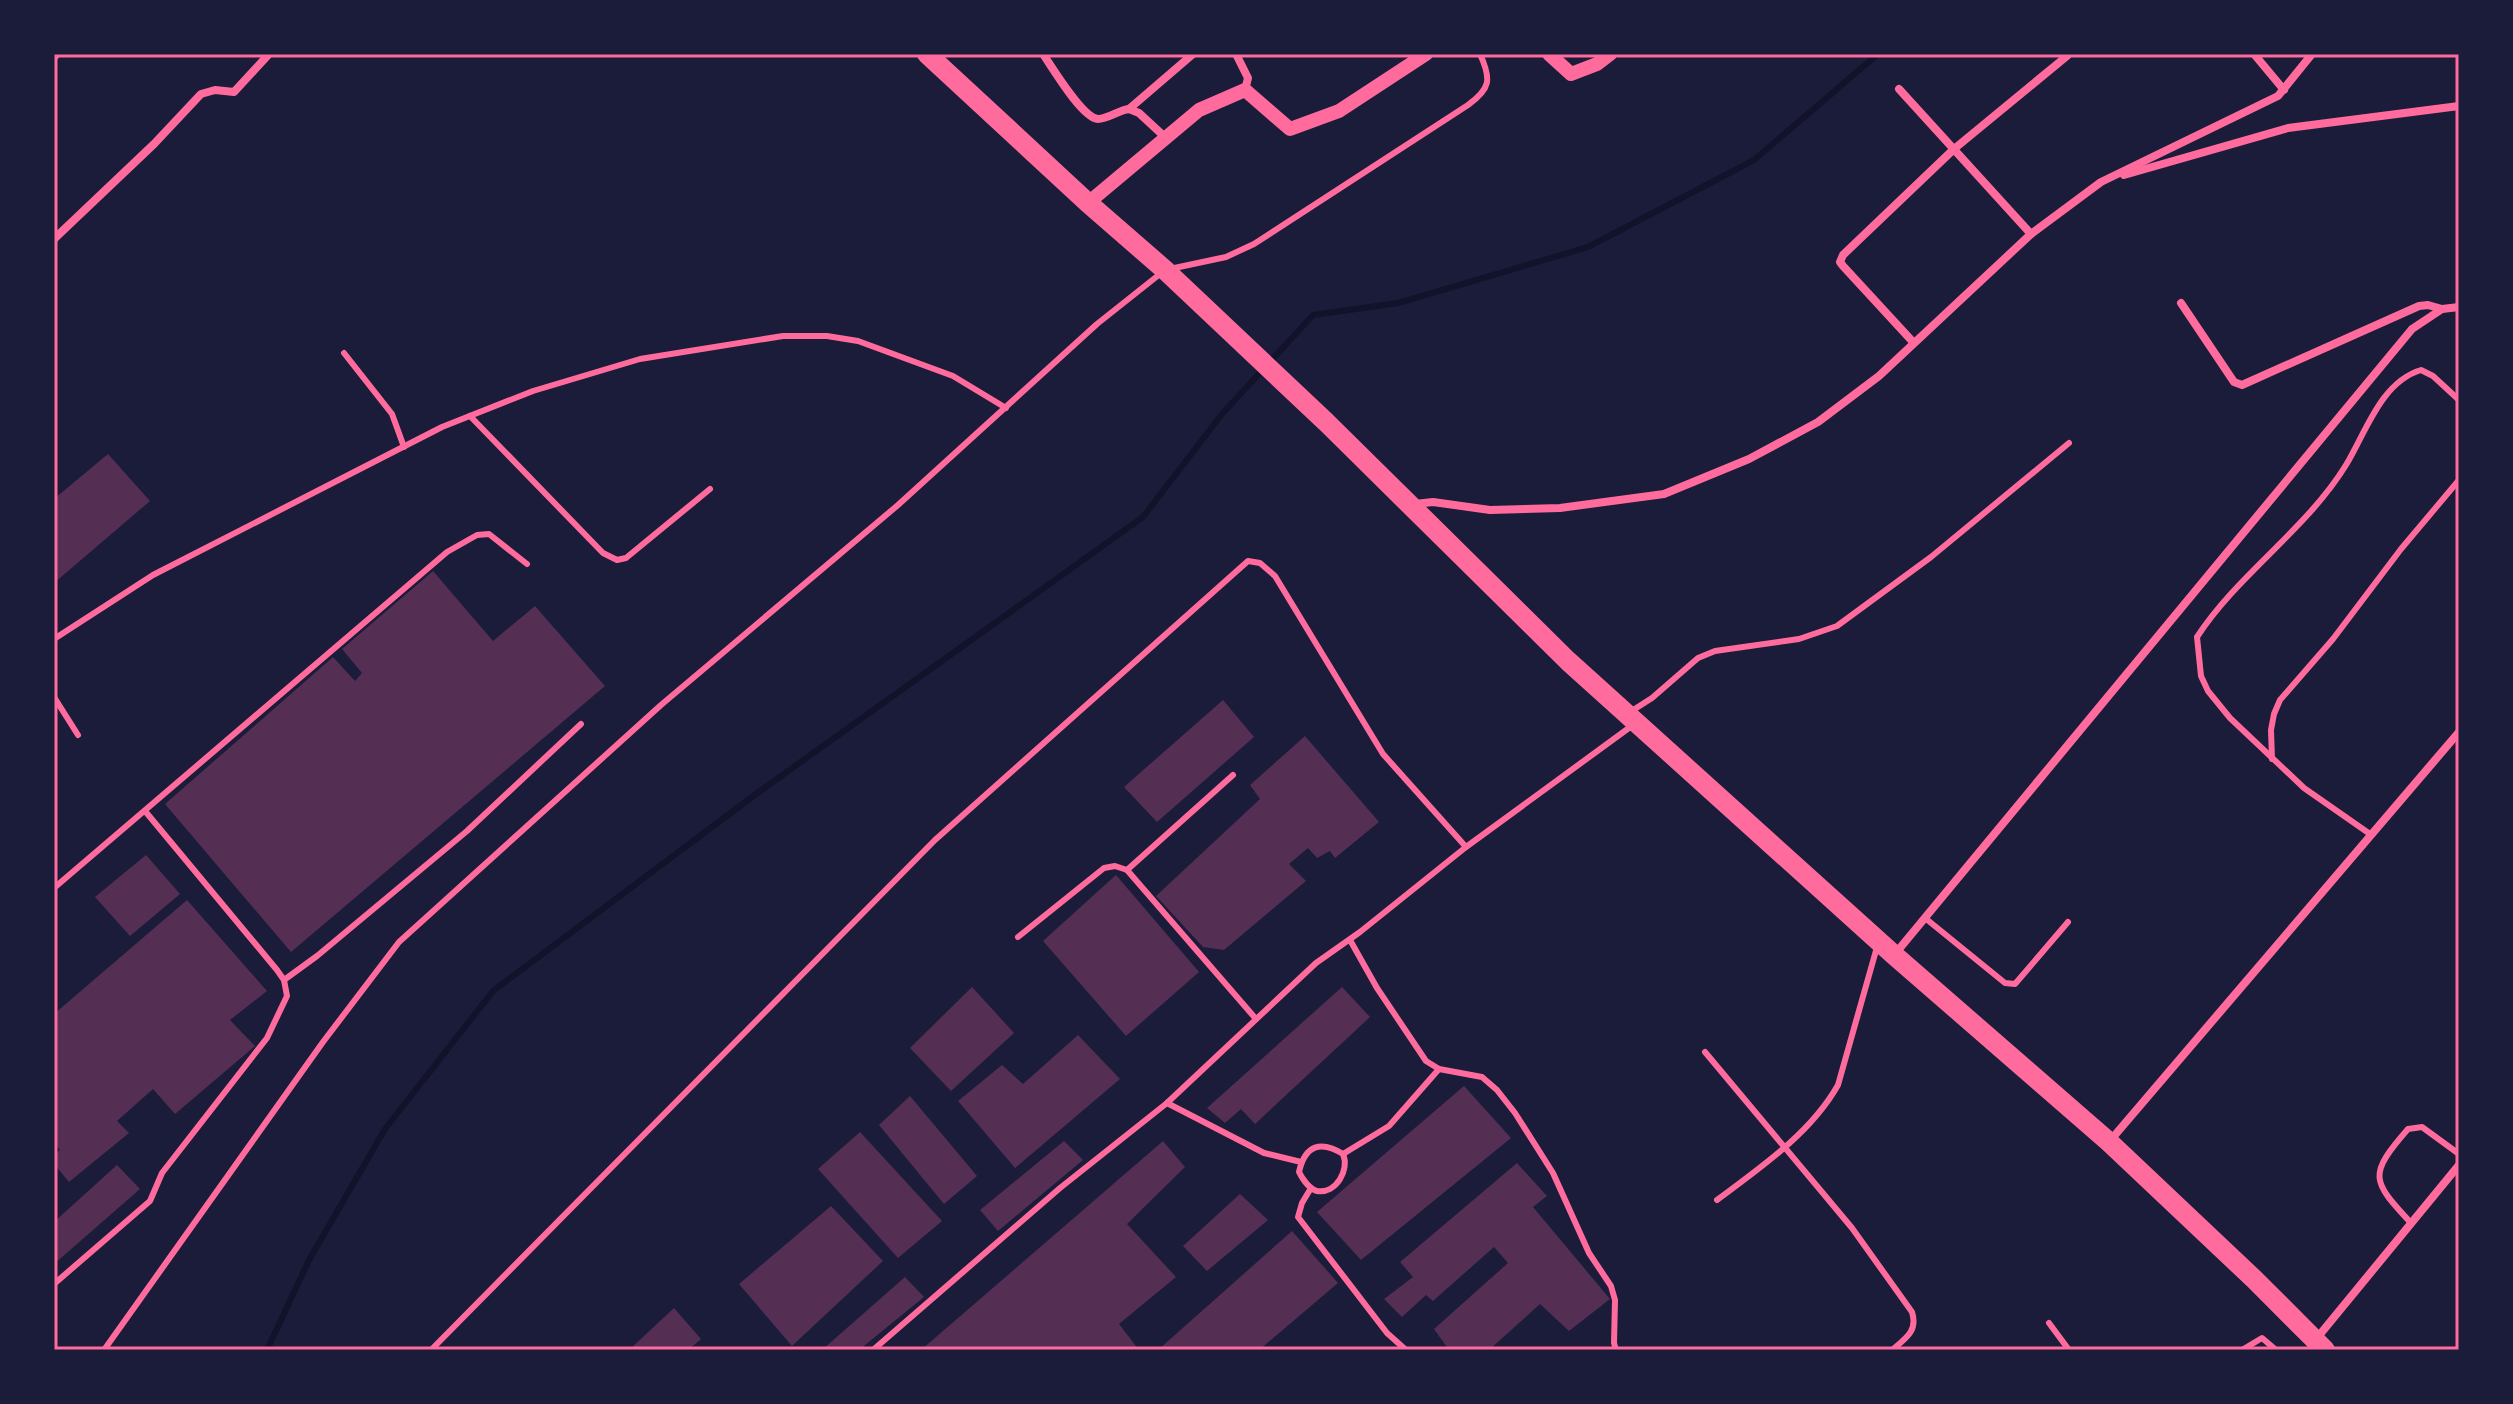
<svg xmlns="http://www.w3.org/2000/svg" width="2513" height="1404" font-family="Quicksand,sans-serif">
<style>
.lines{fill:none;stroke-linecap:round;stroke-linejoin:round}
.stream{stroke:#12122b;stroke-width:6}
.building{fill:#542f53}
.service{stroke:#ff6b9d;stroke-width:6}
.minor{stroke:#ff6b9d;stroke-width:8}
.tertiary{stroke:#ff6b9d;stroke-width:14}
.primary{stroke:#ff6b9d;stroke-width:20}
.neatline{fill:none;stroke:#ff6b9d;stroke-width:3}
</style>
<rect width="100%" height="100%" fill="#1b1b3a"/>
<g class="lines">
<!-- stream -->
<polyline class="stream" points="267,1350 309,1260 385,1129 493,991 756,794 1143,517 1222,414 1313,315 1398,303 1588,247 1754,160 1878,54"/>
</g>
<!-- building -->
<g class="building">
<polygon points="108,454 150,501 54,583 54,499"/>
<polygon points="433,571 493,641 535,606 605,686 291,952 165,804 333,657 355,681 362,673 342,649"/>
<polygon points="1223,700 1254,737 1157,822 1124,787"/>
<polygon points="1305,736 1379,822 1335,858 1330,851 1317,858 1308,848 1289,864 1306,881 1224,950 1203,947 1156,896 1260,799 1250,785"/>
<polygon points="146,855 180,894 130,936 95,897"/>
<polygon points="1116,875 1199,972 1126,1036 1043,941"/>
<polygon points="187,900 267,991 230,1020 255,1046 175,1114 153,1089 117,1121 129,1133 69,1182 54,1164 54,1154 60,1150 54,1143 54,1014"/>
<polygon points="972,987 1014,1033 951,1091 910,1048"/>
<polygon points="1342,987 1370,1017 1255,1124 1241,1109 1225,1123 1207,1108"/>
<polygon points="1078,1035 1120,1079 1015,1168 958,1101 1002,1065 1023,1084"/>
<polygon points="1464,1086 1511,1138 1361,1260 1317,1212"/>
<polygon points="910,1096 977,1176 944,1204 879,1125"/>
<polygon points="860,1132 942,1221 898,1258 818,1169"/>
<polygon points="1064,1141 1083,1160 998,1231 980,1210"/>
<polygon points="1163,1141 1185,1167 1127,1224 1176,1277 1119,1324 1139,1350 921,1350"/>
<polygon points="1517,1163 1547,1196 1533,1207 1610,1299 1569,1331 1540,1304 1489,1350 1449,1350 1434,1329 1508,1263 1494,1247 1433,1301 1426,1295 1402,1317 1384,1299 1413,1277 1400,1262"/>
<polygon points="117,1165 140,1189 54,1264 54,1222"/>
<polygon points="1240,1194 1268,1220 1207,1271 1183,1246"/>
<polygon points="831,1206 883,1261 792,1346 739,1284"/>
<polygon points="1292,1231 1338,1283 1259,1350 1158,1350"/>
<polygon points="905,1277 924,1297 859,1350 822,1350"/>
<polygon points="674,1308 701,1339 688,1350 629,1350"/>
</g>
<g class="lines">
<!-- service -->
<g class="service">
<polyline points="54,59 58,54"/>
<polyline points="344,353 392,414 404,447"/>
<polyline points="470,416 603,553 617,560 626,558 710,489"/>
<polyline points="54,639 153,575 442,427 533,391 640,359 783,336 827,336 858,341 953,376 1006,408"/>
<polyline points="54,697 78,735"/>
<polyline points="1630,712 1652,698 1698,658 1715,651 1799,639 1837,626 1931,557 2069,443"/>
<polyline points="2272,759 2271,730 2274,714 2280,700 2333,639 2401,549 2459,480"/>
<path d="M2370 834 2304 788 2230 718 2208 691 2201 676 2197 637C2238 574 2306 530 2346 465 2366 432 2381 382 2421 370L2433 376 2459 400"/>
<polyline points="1127,870 1233,775"/>
<polyline points="54,888 447,552 477,535 489,534 527,564"/>
<polyline points="1925,918 2005,983 2015,984 2068,922"/>
<polyline points="1018,937 1104,868 1115,866 1127,870 1256,1019"/>
<polyline points="1350,940 1377,988 1426,1061 1439,1069 1482,1077 1497,1090 1515,1113 1553,1173 1589,1253 1611,1286 1615,1300 1614,1343 1616,1350"/>
<polyline points="284,980 317,956 467,831 581,724"/>
<path d="M1705 1052 1852 1228 1912 1312C1918 1331 1906 1338 1892 1350"/>
<polyline points="1167,1103 1264,1153 1301,1162"/>
<path d="M1343 1154C1350 1170 1336 1194 1317 1191 1309 1189 1302 1178 1299 1172 1305 1145 1321 1140 1343 1154L1389 1126 1439 1069"/>
<polyline points="1311,1188 1302,1203 1298,1217 1387,1333 1406,1350"/>
<path d="M1717 1200C1760 1168 1811 1133 1838 1085L1877 947"/>
<path d="M2411 1223C2371 1180 2368 1175 2408 1129L2422 1127 2459 1154"/>
<polyline points="54,1284 150,1201 162,1173 267,1038 287,996 284,980 277,970 145,811"/>
<polyline points="2049,1323 2069,1350"/>
<path d="M104 1350 323 1042 399 942 661 705 898 505 1097 324 1165 270 1226 257 1254 244 1468 105C1490 89 1492 80 1480 54"/>
<polyline points="431,1350 935,840 1248,561 1260,563 1275,576 1383,754 1466,847"/>
<polyline points="873,1350 1060,1188 1167,1103 1316,963 1360,932 1466,847 1633,725"/>
<polyline points="2242,1350 2262,1338 2276,1350"/>
</g>
<!-- minor -->
<g class="minor">
<path d="M1043 54C1052 67 1082 118 1098 119 1108 119 1119 110 1129 109L1139 113 1166 138"/>
<polyline points="1236,54 1248,78 1245,90"/>
<polyline points="2254,54 2284,90"/>
<polyline points="1899,89 2031,234"/>
<polyline points="1129,109 1193,54"/>
<polyline points="2124,175 2288,128 2459,106"/>
<polyline points="54,239 154,144 201,94 215,90 234,92 269,54"/>
<polyline points="2181,303 2234,382 2242,385 2419,306 2428,305 2442,309"/>
<polyline points="1913,342 1843,266 1840,262 1843,255 1954,149 2067,56"/>
<polyline points="1415,504 1433,502 1490,510 1560,508 1664,494 1749,459 1818,422 1879,376 2031,234 2101,182 2278,96 2312,54"/>
<polyline points="1895,954 2412,329 2442,309 2459,307"/>
<polyline points="2109,1142 2459,732"/>
<polyline points="2317,1338 2459,1165"/>
</g>
<!-- tertiary -->
<g class="tertiary">
<polyline points="1549,54 1571,74 1597,64 1610,54"/>
<polyline points="1088,203 1199,110 1245,90 1290,129 1339,111 1426,54"/>
</g>
<!-- primary -->
<polyline class="primary" points="927,54 1088,203 1165,270 1326,422 1568,661 1894,955 2109,1142 2254,1279 2325,1350"/>
</g>
<!-- border -->
<rect width="2513" height="1404" fill="none" stroke="#1b1b3a" stroke-width="112"/>
<rect x="56" y="56" width="2401" height="1292" class="neatline"/>
</svg>
